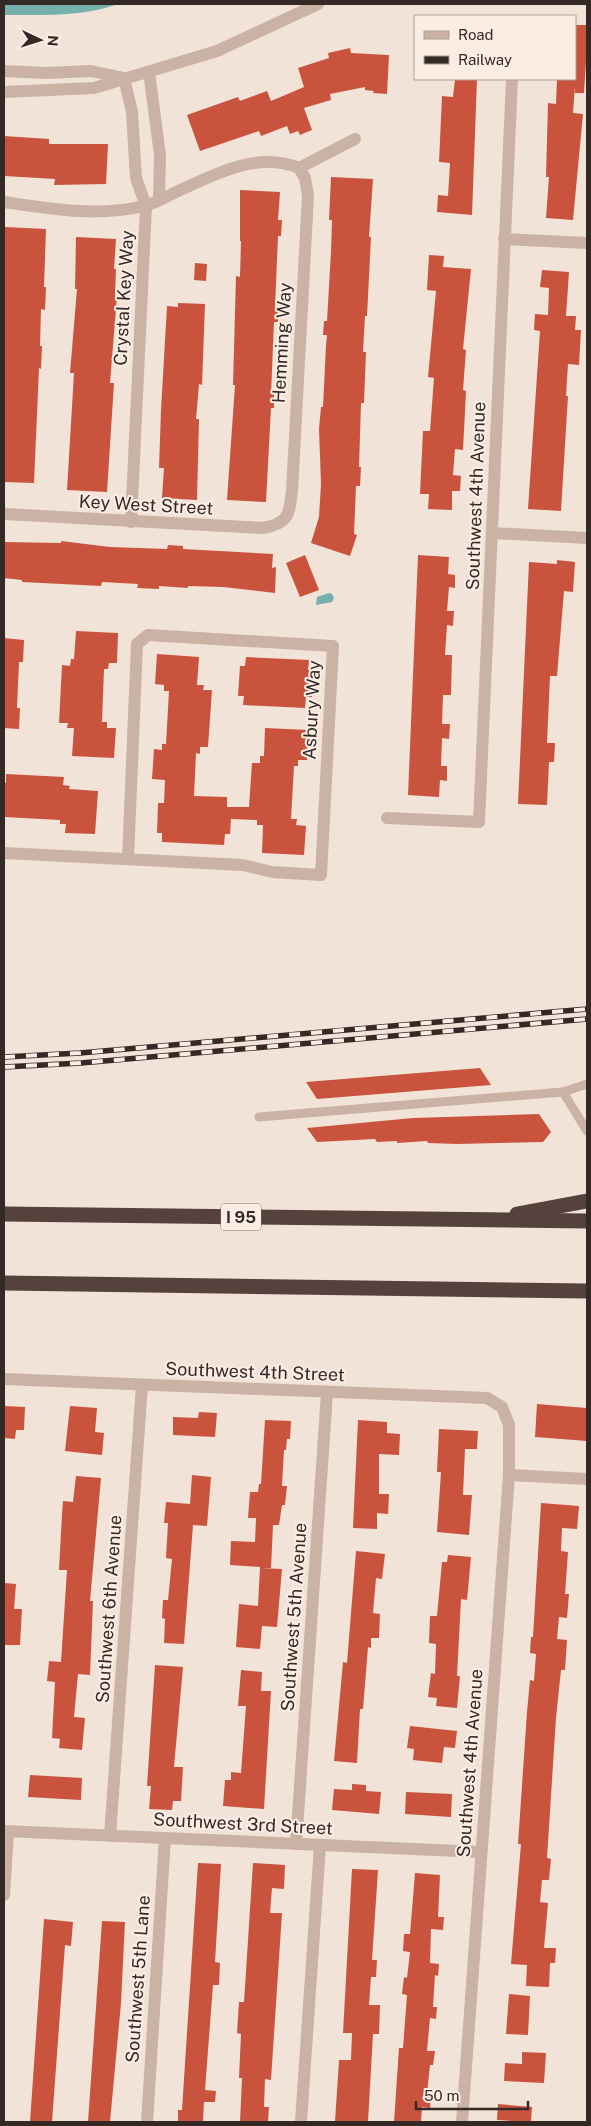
<svg xmlns="http://www.w3.org/2000/svg" width="591" height="2126" font-family="'Public Sans',sans-serif">
<style>
.water{fill:#76b0ad}
.building{fill:#ca533e}
.lines{fill:none;stroke-linecap:round;stroke-linejoin:round}
.service{stroke:#cab2a4;stroke-width:9}
.minor{stroke:#cab2a4;stroke-width:12}
.tertiary{stroke:#cab2a4;stroke-width:12}
.motorway{stroke:#56423c;stroke-width:15}
.rail-casing{stroke:#352926;stroke-width:5.5}
.rail{stroke:#faeee4;stroke-width:4;stroke-dasharray:11;stroke-linecap:butt}
.labels{text-anchor:middle;stroke-width:4;stroke-linejoin:round;paint-order:stroke}
.shield{fill:#faeee4;stroke:#70645f;stroke-width:1}
.shield-label{font-size:16px;font-weight:bold;fill:#352926}
.street-label{font-size:18px;fill:#352926;stroke:#faeee4}
</style>
<rect width="100%" height="100%" fill="#f2e3d8"/>
<!-- water -->
<g class="water">
<path d="M4 4H118C82 17 42 15 4 15Z"/>
<polygon points="329,593 332,594 334,598 332,602 316,605 317,597"/>
</g>
<!-- building -->
<g class="building">
<polygon points="575,25 587,25 587,47 584,93 575,93 575,86 573,113 583,114 573,220 546,218 549,177 546,177 548,103 556,104 557,79 575,79"/>
<polygon points="350,48 351,53 389,55 387,94 373,93 374,91 365,90 365,87 330,94 331,100 304,108 312,130 300,135 298,131 290,134 287,126 261,136 259,131 200,151 187,115 238,97 240,101 267,91 271,101 304,87 298,68 329,58 328,53"/>
<polygon points="455,79 477,79 472,215 437,212 438,195 448,196 450,163 439,162 442,96 453,97"/>
<polygon points="4,136 49,139 49,144 108,144 106,184 54,185 55,179 4,176"/>
<polygon points="331,177 373,179 369,237 371,237 367,316 365,316 363,352 366,352 364,403 361,403 359,467 361,467 360,486 356,486 354,534 357,535 350,556 311,543 319,517 321,484 319,429 321,407 323,407 326,345 327,335 323,335 324,321 327,321 331,252 332,220 329,220"/>
<polygon points="240,190 280,192 278,220 282,220 281,236 278,236 275,307 278,308 278,322 274,322 271,394 274,394 274,408 271,408 266,502 227,500 235,385 233,385 236,276 240,277 241,241 240,241"/>
<polygon points="5,227 46,229 44,287 46,287 45,310 41,309 40,346 42,346 41,369 39,368 34,483 4,482"/>
<polygon points="76,237 116,239 114,269 116,269 115,296 117,296 110,383 114,383 107,492 67,490 74,373 70,373 77,289 75,289"/>
<polygon points="429,255 444,256 443,267 471,269 463,349 466,350 463,390 466,391 463,450 455,449 453,475 461,476 460,491 452,491 452,510 428,509 429,494 420,494 423,431 430,431 434,378 428,377 436,291 427,290"/>
<polygon points="195,263 207,264 206,281 194,280"/>
<polygon points="542,270 569,272 566,316 576,316 575,330 581,330 579,365 568,364 566,396 568,396 561,511 528,509 540,331 534,330 535,314 548,315 549,288 540,287"/>
<polygon points="178,303 205,304 202,385 199,384 196,419 199,419 197,500 162,498 164,468 159,468 161,410 167,306 178,307"/>
<polygon points="61,541 110,547 167,549 168,545 183,546 183,549 273,554 272,568 276,567 275,593 223,587 188,586 188,588 159,586 159,589 137,588 138,584 102,582 101,586 22,582 22,580 4,578 4,542 61,543"/>
<polygon points="305,555 319,590 300,597 286,563"/>
<polygon points="418,555 449,557 448,574 455,575 455,588 449,587 447,611 454,611 453,626 447,625 445,655 452,655 451,695 443,695 442,724 450,724 449,739 442,738 441,766 447,766 447,781 440,780 439,797 408,795"/>
<polygon points="557,560 575,562 573,592 564,591 557,676 550,676 547,743 555,743 554,762 549,762 547,805 518,804 529,562 557,564"/>
<polygon points="76,631 118,633 117,663 109,663 108,669 104,669 102,722 107,722 107,728 116,728 114,758 72,756 74,728 67,728 68,723 59,723 62,665 70,666 71,659 74,659"/>
<polygon points="4,638 24,640 23,662 19,662 17,708 20,708 19,729 4,728"/>
<polygon points="157,654 199,657 197,685 204,685 203,690 212,690 208,747 200,747 200,754 196,753 194,796 227,797 227,807 249,807 252,763 260,763 260,756 264,756 265,728 308,730 307,760 298,760 298,766 294,766 291,819 297,819 296,825 306,826 304,855 262,853 263,825 257,825 257,820 231,819 230,834 225,834 224,845 162,842 162,833 157,833 158,803 164,803 165,780 152,779 154,749 162,750 162,744 166,744 169,691 164,691 164,685 155,684"/>
<polygon points="246,657 309,660 308,670 313,670 312,697 306,697 305,708 243,705 244,696 238,696 240,666 245,666"/>
<polygon points="6,774 64,777 63,785 70,786 69,789 98,791 95,834 65,833 66,824 60,824 60,820 4,817 4,782 6,783"/>
<polygon points="480,1068 491,1085 317,1099 306,1082"/>
<polygon points="539,1114 551,1132 543,1142 457,1144 428,1143 427,1141 397,1143 397,1141 377,1142 375,1139 317,1142 307,1128 413,1118"/>
<polygon points="537,1404 587,1408 587,1441 535,1437"/>
<polygon points="4,1406 25,1407 24,1430 16,1430 15,1439 4,1438"/>
<polygon points="70,1406 97,1408 95,1432 104,1433 102,1455 65,1451"/>
<polygon points="199,1412 217,1413 215,1437 173,1435 173,1417 198,1418"/>
<polygon points="265,1420 291,1421 290,1439 287,1439 286,1450 284,1450 282,1486 287,1486 285,1505 282,1505 279,1525 273,1525 271,1568 261,1568 282,1569 277,1627 262,1626 260,1649 236,1647 239,1604 258,1606 260,1567 230,1565 231,1541 255,1542 256,1518 248,1518 250,1492 258,1492 259,1484 261,1484"/>
<polygon points="358,1420 387,1422 387,1433 400,1434 399,1455 379,1454 379,1494 389,1494 388,1514 377,1513 377,1529 353,1528"/>
<polygon points="439,1429 478,1431 477,1449 465,1449 463,1495 472,1495 469,1535 437,1532 441,1472 437,1472"/>
<polygon points="192,1475 211,1477 207,1526 193,1525 184,1644 164,1643 165,1619 162,1618 163,1600 168,1600 172,1559 166,1558 168,1523 164,1523 166,1502 190,1504"/>
<polygon points="76,1476 101,1478 90,1601 93,1601 90,1675 78,1674 74,1717 85,1718 82,1750 59,1748 60,1739 52,1738 55,1682 47,1681 49,1661 61,1662 67,1570 59,1570 62,1514 63,1501 73,1502"/>
<polygon points="541,1503 579,1506 577,1529 562,1528 561,1551 568,1552 565,1594 569,1594 567,1618 559,1617 557,1639 567,1640 565,1670 561,1670 556,1718 547,1858 551,1859 549,1880 542,1880 540,1902 548,1903 544,1948 556,1948 555,1963 550,1963 549,1987 526,1986 527,1965 511,1964 521,1844 518,1844 527,1712 530,1680 534,1681 536,1654 530,1653 531,1637 533,1637"/>
<polygon points="356,1551 385,1554 382,1579 376,1578 373,1613 380,1614 379,1638 371,1638 371,1648 368,1647 363,1709 360,1709 357,1763 334,1761 343,1662 347,1663"/>
<polygon points="448,1555 471,1557 467,1600 461,1599 457,1676 460,1676 457,1708 436,1706 437,1698 428,1697 431,1673 435,1674 436,1644 429,1643 430,1616 437,1616 442,1562 447,1562"/>
<polygon points="4,1583 16,1584 14,1609 22,1609 20,1645 4,1645"/>
<polygon points="155,1665 183,1667 174,1767 183,1767 181,1801 173,1801 172,1810 149,1809 151,1786 147,1786"/>
<polygon points="241,1670 262,1672 261,1691 271,1691 264,1809 223,1806 225,1780 231,1780 231,1772 241,1773 246,1706 238,1706"/>
<polygon points="410,1726 457,1731 455,1748 444,1747 442,1763 413,1760 414,1749 407,1748"/>
<polygon points="30,1775 82,1778 81,1800 28,1797"/>
<polygon points="352,1784 366,1785 366,1791 381,1792 379,1814 332,1810 334,1789 352,1790"/>
<polygon points="406,1792 452,1794 451,1817 405,1814"/>
<polygon points="198,1863 221,1864 215,1962 220,1963 219,1985 213,1985 205,2090 216,2091 215,2102 204,2102 203,2122 178,2122 178,2110 182,2110"/>
<polygon points="253,1863 285,1865 284,1889 272,1888 270,1913 282,1913 271,2080 265,2079 264,2107 269,2107 268,2122 240,2122 242,2078 239,2078 241,2034 237,2033 239,2002 244,2002"/>
<polygon points="352,1869 378,1870 372,1960 377,1960 376,1977 371,1977 369,2005 380,2005 379,2034 373,2034 368,2122 335,2122 339,2060 351,2060 352,2033 343,2033"/>
<polygon points="415,1873 440,1875 438,1917 444,1917 443,1930 431,1929 430,1963 439,1964 438,1976 435,1975 433,2007 437,2007 436,2019 430,2018 427,2051 435,2051 433,2065 430,2065 427,2094 431,2095 430,2108 422,2107 421,2122 394,2122 399,2048 403,2048 407,1995 402,1994 404,1977 407,1978 410,1952 403,1951 404,1934 410,1934"/>
<polygon points="44,1919 73,1922 71,1946 65,1945 52,2122 30,2122"/>
<polygon points="102,1921 125,1922 121,2003 110,2122 88,2122"/>
<polygon points="509,1994 530,1996 528,2035 506,2034"/>
<polygon points="522,2052 546,2053 544,2083 504,2081 505,2063 522,2064"/>
<polygon points="498,2104 532,2107 531,2122 497,2120"/>
</g>
<g class="lines">
<!-- service -->
<g class="service">
<polyline points="563,1092 587,1131"/>
<polyline points="259,1117 563,1092 587,1084"/>
</g>
<!-- minor -->
<g class="minor">
<polyline points="149,72 160,155 159,200"/>
<polyline points="124,78 132,112 136,178 146,206 131,522"/>
<polyline points="299,168 355,139"/>
<path d="M4 202C52 209 96 217 144 206 154 204 164 198 172 194 211 176 257 150 299 168"/>
<polyline points="504,239 587,243"/>
<path d="M4 514 263 528C289 523 289 515 292 491L308 196 305 178 299 168"/>
<polyline points="492,533 587,538"/>
<polyline points="387,818 479,822 512,79"/>
<polyline points="4,853 243,865 272,872 321,875 333,646 148,635 137,644 128,859"/>
<polyline points="4,1379 487,1398 502,1407 509,1425 509,1475 462,2122"/>
<polyline points="509,1475 587,1479"/>
<polyline points="4,1831 481,1852"/>
<polyline points="110,1836 142,1385"/>
<polyline points="296,1844 327,1393"/>
<polyline points="4,1895 8,1832"/>
<polyline points="147,2122 165,1838"/>
<polyline points="301,2122 320,1845"/>
</g>
<!-- tertiary -->
<g class="tertiary">
<polyline points="4,71 46,73 91,71 124,78"/>
<polyline points="4,92 94,88 217,51 318,4"/>
</g>
<!-- motorway -->
<g class="motorway">
<polyline points="4,1214 587,1221"/>
<polyline points="517,1214 587,1201"/>
<polyline points="4,1283 587,1291"/>
</g>
<defs>
<g id="rail">
<polyline points="4,1057 80,1053 587,1009"/>
<polyline points="4,1067 81,1063 587,1019"/>
</g>
</defs>
<!-- rail casing -->
<use href="#rail" class="rail-casing"/>
<!-- rail -->
<use href="#rail" class="rail"/>
</g>
<g class="labels">
<!-- shield labels -->
<rect class="shield" x="221" y="1203.5" width="40" height="27" rx="4"/>
<g class="shield-label">
<text x="241" y="1223">I 95</text>
</g>
<!-- street labels -->
<g class="street-label">
<text transform="translate(124 298) rotate(-87)" y="6">Crystal Key Way</text>
<text transform="translate(282 343) rotate(-87)" y="6">Hemming Way</text>
<text transform="translate(476 496) rotate(-88)" y="6">Southwest 4th Avenue</text>
<text transform="translate(146 505) rotate(3)" y="6">Key West Street</text>
<text transform="translate(312 710) rotate(-87)" y="6">Asbury Way</text>
<text transform="translate(255 1372) rotate(2)" y="6">Southwest 4th Street</text>
<text transform="translate(109 1609) rotate(-86)" y="6">Southwest 6th Avenue</text>
<text transform="translate(294 1617) rotate(-86)" y="6">Southwest 5th Avenue</text>
<text transform="translate(470 1763) rotate(-86)" y="6">Southwest 4th Avenue</text>
<text transform="translate(243 1824) rotate(3)" y="6">Southwest 3rd Street</text>
<text transform="translate(138 1979) rotate(-86)" y="6">Southwest 5th Lane</text>
</g>
</g>
<!-- border -->
<rect width="591" height="2126" fill="none" stroke="#352926" stroke-width="10"/>
<!-- legend -->
<rect x="414" y="15" width="162" height="65" fill="#faeee4" stroke="#ab9f98"/>
<rect x="424" y="31" width="25" height="8" fill="#cab2a4" stroke="#ab9f98"/>
<text x="458" y="40" font-size="15" fill="#352926">Road</text>
<rect x="424" y="56" width="25" height="8" fill="#352926" stroke="#ab9f98"/>
<text x="458" y="65" font-size="15" fill="#352926">Railway</text>
<!-- north arrow -->
<g transform="translate(40 40) rotate(94)" stroke="#faeee4" stroke-width="4" paint-order="stroke">
<path d="M0-4L9 19L0 12L-9 19Z" fill="#352926"/>
<text y="-8" font-size="14" font-weight="bold" text-anchor="middle" fill="#352926">N</text>
</g>
<!-- scale -->
<path d="M416 2101v8h112v-8" fill="none" stroke="#352926" stroke-width="2.5"/>
<text x="424" y="2101" font-size="15" fill="#352926" stroke="#faeee4" stroke-width="4" paint-order="stroke">50 m</text>
</svg>
